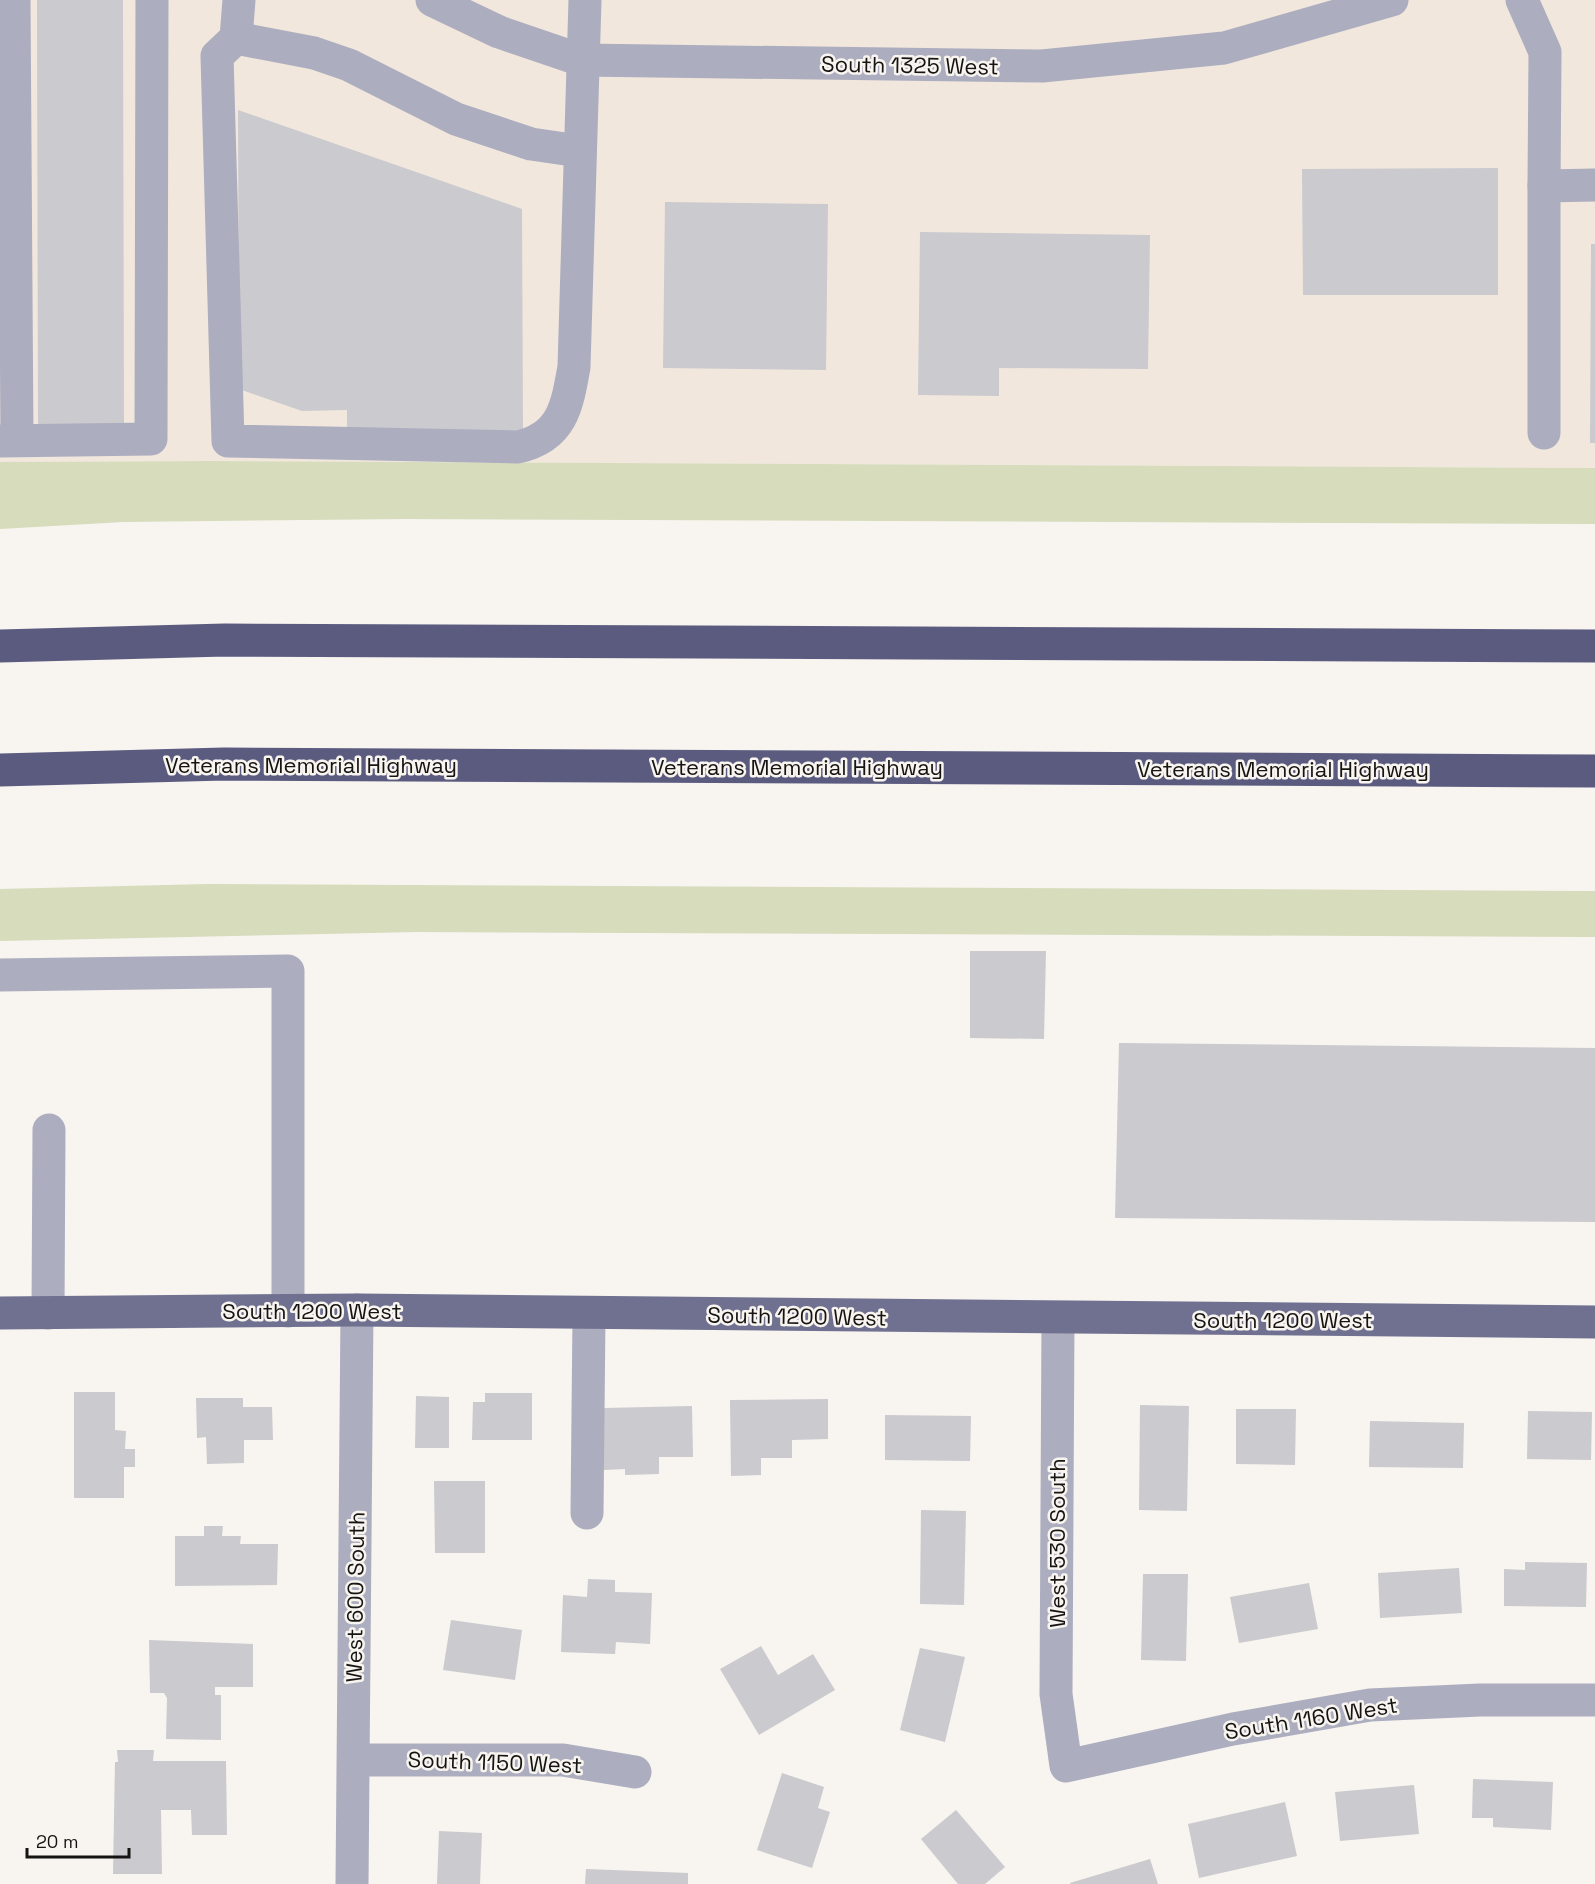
<svg xmlns="http://www.w3.org/2000/svg" width="1595" height="1884" font-family="'Space Grotesk',sans-serif">
<style>
.built{fill:#f1e7dd}
.green{fill:#d6dcbc}
.building{fill:#cacacf}
.lines{fill:none;stroke-linecap:round;stroke-linejoin:round}
.minor{stroke:#acadbf;stroke-width:33}
.major{stroke:#707191;stroke-width:33}
.highway{stroke:#5b5b80;stroke-width:33}
.labels{text-anchor:middle;stroke-width:5;stroke-linejoin:round;paint-order:stroke}
.street-label{font-size:22px;fill:#151412;stroke:#f8f4ef}
</style>
<rect width="100%" height="100%" fill="#f8f4ef"/>
<!-- built -->
<polygon class="built" points="0,0 1595,0 1595,468 210,461 0,462"/>
<!-- green -->
<g class="green">
<polygon points="210,461 1595,468 1595,524 404,519 123,522 0,529 0,462"/>
<polygon points="208,884 1595,891 1595,937 416,932 0,941 0,889"/>
</g>
<!-- building -->
<g class="building">
<polygon points="37,0 123,0 124,429 38,429"/>
<polygon points="238,110 522,209 523,434 347,434 347,410 302,411 239,389"/>
<polygon points="1498,168 1498,295 1303,295 1302,169"/>
<polygon points="665,202 828,204 826,370 663,368"/>
<polygon points="920,232 1150,235 1148,369 999,368 999,396 918,395"/>
<polygon points="1591,244 1595,244 1595,443 1590,443"/>
<polygon points="970,951 1046,951 1044,1039 970,1038"/>
<polygon points="1119,1043 1595,1048 1595,1222 1115,1218"/>
<polygon points="74,1392 115,1392 115,1430 126,1431 125,1449 135,1449 135,1467 124,1467 124,1498 74,1498"/>
<polygon points="485,1393 532,1393 532,1440 472,1440 473,1402 485,1402"/>
<polygon points="416,1396 449,1397 449,1448 415,1448"/>
<polygon points="196,1398 243,1398 243,1407 272,1407 273,1440 244,1440 244,1463 207,1464 206,1437 197,1438"/>
<polygon points="828,1399 828,1439 792,1440 792,1458 761,1458 761,1475 731,1476 730,1400"/>
<polygon points="1140,1405 1189,1406 1187,1511 1139,1510"/>
<polygon points="692,1406 693,1457 659,1457 659,1474 625,1475 625,1469 604,1470 604,1408"/>
<polygon points="1236,1409 1296,1409 1295,1465 1236,1464"/>
<polygon points="1528,1411 1592,1412 1591,1460 1527,1459"/>
<polygon points="885,1415 971,1416 970,1461 885,1460"/>
<polygon points="1370,1421 1464,1423 1463,1468 1369,1467"/>
<polygon points="434,1481 485,1481 485,1553 435,1553"/>
<polygon points="921,1510 966,1511 964,1605 920,1604"/>
<polygon points="204,1526 223,1526 222,1536 241,1536 240,1544 278,1544 277,1585 175,1586 175,1536 204,1536"/>
<polygon points="1525,1562 1587,1563 1586,1607 1504,1606 1504,1569 1525,1570"/>
<polygon points="1459,1568 1462,1613 1380,1618 1378,1573"/>
<polygon points="1143,1574 1188,1574 1186,1661 1141,1660"/>
<polygon points="588,1579 615,1580 615,1592 652,1593 650,1644 616,1642 615,1654 561,1652 563,1595 587,1597"/>
<polygon points="1309,1583 1318,1629 1239,1643 1230,1597"/>
<polygon points="451,1620 522,1630 515,1680 443,1670"/>
<polygon points="149,1640 253,1644 253,1687 215,1687 215,1695 221,1695 221,1740 166,1739 167,1698 164,1693 150,1693"/>
<polygon points="761,1646 778,1675 813,1654 835,1690 759,1735 720,1669"/>
<polygon points="920,1648 965,1657 945,1742 900,1730"/>
<polygon points="117,1750 154,1750 153,1761 226,1761 227,1835 192,1835 191,1810 161,1810 162,1874 113,1874 115,1762 118,1762"/>
<polygon points="782,1773 824,1787 818,1808 830,1812 812,1868 757,1850"/>
<polygon points="1473,1779 1553,1782 1551,1830 1493,1827 1493,1818 1472,1818"/>
<polygon points="1414,1785 1419,1834 1340,1841 1335,1792"/>
<polygon points="1285,1802 1297,1856 1199,1878 1188,1824"/>
<polygon points="956,1810 1005,1867 985,1884 958,1884 921,1839"/>
<polygon points="439,1831 482,1833 480,1884 437,1884"/>
<polygon points="1150,1859 1158,1884 1070,1884 1070,1883"/>
<polygon points="586,1869 688,1873 688,1884 585,1884"/>
</g>
<g class="lines">
<!-- minor -->
<g class="minor">
<polyline points="14,0 17,440"/>
<polyline points="239,0 236,38 314,53 349,65 456,119 531,144 579,151"/>
<polyline points="432,0 499,32 581,60 1042,66 1224,48 1392,0"/>
<polyline points="1522,0 1545,52 1544,186 1595,185"/>
<path d="M236 38 217 56 228 441 518 447C562 437 567 407 574 367L585 0"/>
<polyline points="1544,186 1544,433"/>
<polyline points="0,441 151,439 152,0"/>
<polyline points="0,975 288,971 288,1311"/>
<polyline points="48,1313 49,1130"/>
<polyline points="1058,1319 1056,1694 1066,1766 1233,1729 1370,1705 1480,1700 1595,1700"/>
<polyline points="587,1513 589,1314"/>
<polyline points="354,1760 563,1760 635,1772"/>
<polyline points="352,1884 357,1310"/>
</g>
<!-- major -->
<polyline class="major" points="0,1313 357,1310 1595,1322"/>
<!-- highway -->
<g class="highway">
<polyline points="0,646 225,640 1595,646"/>
<polyline points="0,770 224,764 1595,771"/>
</g>
</g>
<g class="labels">
<!-- street labels -->
<g class="street-label">
<text transform="translate(910 65) rotate(1)" y="8">South 1325 West</text>
<text x="311" y="773">Veterans Memorial Highway</text>
<text x="797" y="775">Veterans Memorial Highway</text>
<text x="1283" y="777">Veterans Memorial Highway</text>
<text x="312" y="1319">South 1200 West</text>
<text transform="translate(797 1316) rotate(1)" y="8">South 1200 West</text>
<text x="1283" y="1328">South 1200 West</text>
<text transform="translate(1057 1543) rotate(-90)" y="8">West 530 South</text>
<text transform="translate(355 1597) rotate(-89)" y="8">West 600 South</text>
<text transform="translate(1311 1718) rotate(-9)" y="8">South 1160 West</text>
<text transform="translate(495 1762) rotate(2)" y="8">South 1150 West</text>
</g>
</g>
<!-- scale -->
<path d="M27 1848v9h102v-9" fill="none" stroke="#151412" stroke-width="3"/>
<text x="36" y="1848" font-size="18" fill="#151412" stroke="#f8f4ef" stroke-width="4.5" paint-order="stroke">20 m</text>
</svg>
